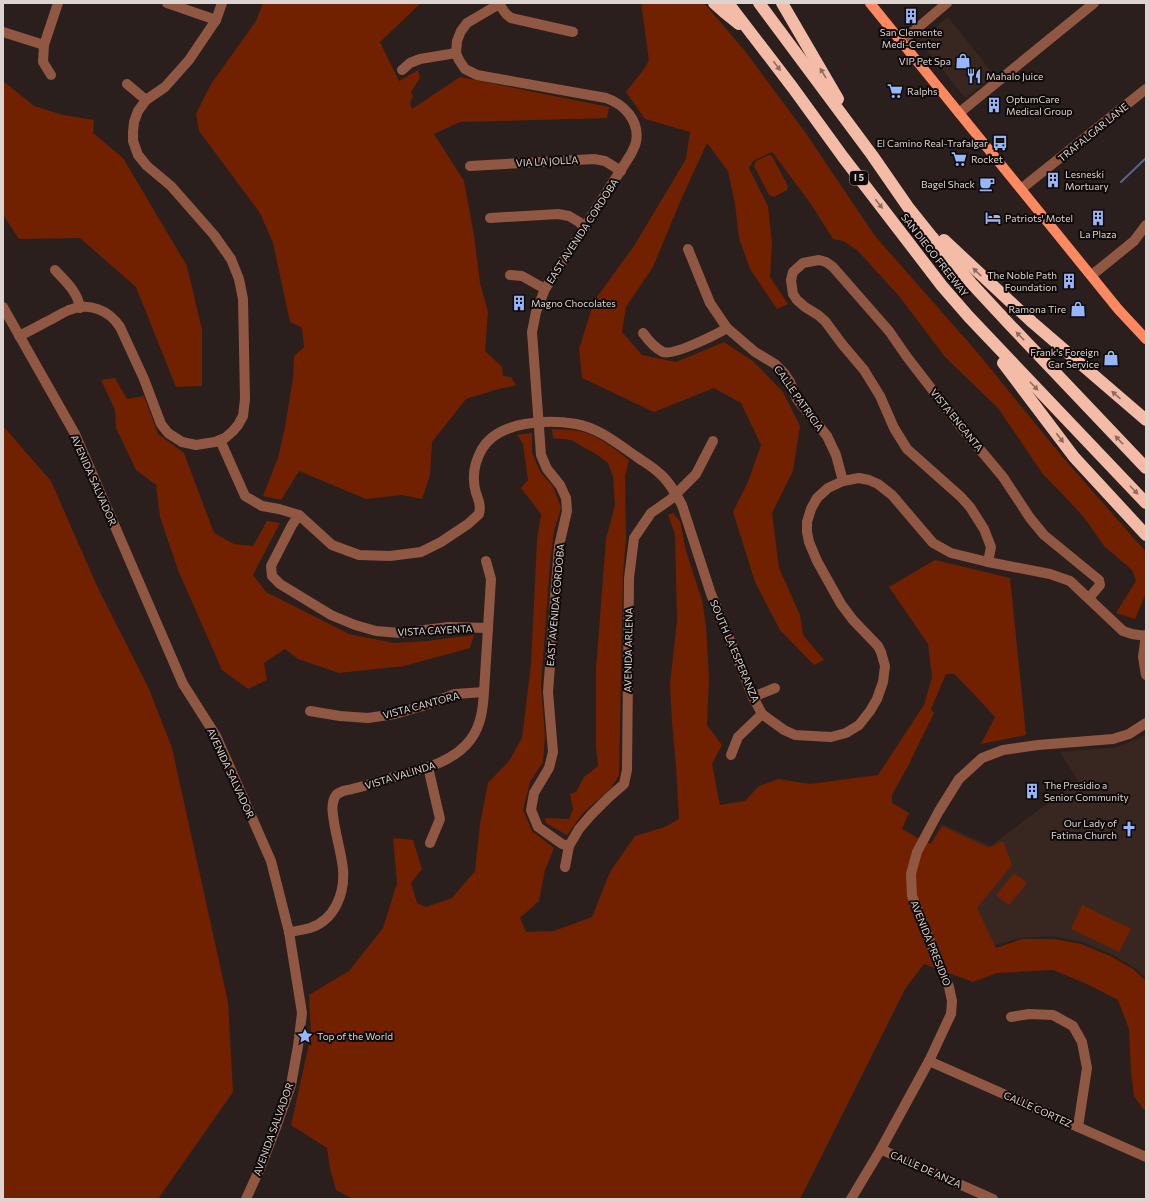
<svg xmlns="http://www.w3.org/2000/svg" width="1149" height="1202" font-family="Commissioner,sans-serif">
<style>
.built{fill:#382721}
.green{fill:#712100}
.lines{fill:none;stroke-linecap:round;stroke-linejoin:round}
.stream{stroke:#556593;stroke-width:2}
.minor{stroke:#905743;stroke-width:10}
.major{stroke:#fe885f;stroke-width:10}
.highway{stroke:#f4bba7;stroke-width:12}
.oneway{fill:#8d6b60}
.labels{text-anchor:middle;stroke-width:4;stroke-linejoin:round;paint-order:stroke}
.shield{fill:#0f0a09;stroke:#9e9795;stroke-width:1}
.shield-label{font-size:9px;font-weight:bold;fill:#dbd4d1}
.poi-label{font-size:10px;fill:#dbd4d1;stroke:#0f0a09;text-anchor:start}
.street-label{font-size:10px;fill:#dbd4d1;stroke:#0f0a09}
</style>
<rect width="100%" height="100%" fill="#2a1f1c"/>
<!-- built -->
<g class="built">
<polygon points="948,17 994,75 965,98 919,40"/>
<polygon points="1146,734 1146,978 1135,968 1111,954 1082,942 1053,936 1021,938 979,949 920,863 942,824 990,846 1078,781 1060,752 1117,747 1140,738"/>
</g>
<!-- green -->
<g class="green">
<polygon points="263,3 421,3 380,42 399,81 418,70 420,78 411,92 413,96 410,103 412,109 460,77 609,107 607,118 460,122 434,134 464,181 474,235 480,283 488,312 485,351 502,367 503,376 511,377 516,385 495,390 466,399 432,442 430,475 422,499 402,495 366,499 299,471 281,500 263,496 278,458 285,427 293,378 294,356 304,347 302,328 290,322 273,243 260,213 199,131 196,114 211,84 256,21"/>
<polygon points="641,3 704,3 745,51 805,132 875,236 977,352 1060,454 1146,552 1146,593 1135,619 1116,613 1136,581 1132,570 1104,546 1086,520 1070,502 1042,473 998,408 945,357 899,296 857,250 843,241 833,239 811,204 772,152 753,161 749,168 768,206 772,244 770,277 788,304 777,309 750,269 739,238 735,204 728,171 707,143 680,202 653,267 626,307 622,332 642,355 676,362 724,342 754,362 783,392 800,426 793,471 772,513 779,568 800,615 803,635 824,660 814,665 780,630 755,582 733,512 748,482 761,445 741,403 714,388 654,412 582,378 579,349 594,301 634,246 686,159 690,132 645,119 626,92 644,69 649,60"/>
<polygon points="3,81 34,106 63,115 94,120 93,133 123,158 187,266 202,330 202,386 176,387 136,287 80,238 19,239 3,215"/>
<polygon points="769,155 772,156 788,186 787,190 774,197 769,195 754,166 756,161"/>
<polygon points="115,378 127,399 144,396 158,434 184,453 214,533 234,544 253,546 267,521 280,523 253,575 266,592 349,634 394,643 427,641 474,635 470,648 404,666 339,673 298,659 285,649 264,663 267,680 248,689 222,670 178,570 160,517 156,485 136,470 116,428 115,410 101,380"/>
<polygon points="3,426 51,481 97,586 149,689 172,748 228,1002 233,1092 158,1199 3,1199"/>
<path d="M552 429C564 430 578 429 589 434 604 440 616 450 629 460L625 476 626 539 623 574 619 775 611 788 583 813 567 835 546 823 545 818 569 819 573 809 570 794 576 792 584 777 598 766 596 746V669L606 539 615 505 613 476 608 463 596 454 571 440 553 438Z"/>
<polygon points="532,433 532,453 541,473 553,486 561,508 554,531 550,563 541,686 545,736 543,762 530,782 523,810 532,831 554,848 545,870 539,901 520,918 526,932 554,931 592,917 610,872 635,836 665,827 679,819 676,766 672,722 670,684 677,620 675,534 668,515 673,513 680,521 686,551 702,600 706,626 709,678 707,725 722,745 712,764 720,805 745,801 759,786 778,779 810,784 878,775 924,705 932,678 928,644 889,587 935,560 1010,578 1026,735 981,744 995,717 973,693 954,674 946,674 931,709 934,713 908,766 892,795 892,803 909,813 902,829 916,837 931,844 942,826 989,848 1003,841 1012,865 977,908 996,948 1022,939 1054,939 1081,944 1110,956 1133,969 1146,981 1146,1110 1143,1109 1134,1096 1131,1072 1129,1029 1118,1000 1087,984 1053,970 997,973 973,982 924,964 905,989 800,1199 353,1199 336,1190 330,1168 327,1148 291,1125 311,1035 309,995 349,971 383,928 397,883 393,838 413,840 422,869 411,883 417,903 426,907 452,898 475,871 480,824 488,783 509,761 522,738 531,664 537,540 541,514 521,488 528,480 523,444 517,435"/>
<polygon points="1014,873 1027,883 1009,905 996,895"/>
<polygon points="1082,905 1131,929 1119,952 1071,929"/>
</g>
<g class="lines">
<!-- stream -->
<polyline class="stream" points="1121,182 1146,158"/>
<!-- minor -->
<g class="minor">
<polyline points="167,3 216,20"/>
<path d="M501 3 467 23 461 31 457 41 456 53 459 60 465 69 477 75 606 98C624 104 640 121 636 142 635 146 633 150 631 154L545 289 536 312 532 332 541 455 547 469 560 485 566 498 567 511 559 546 548 692 553 752 549 768 534 793 531 810 538 827 562 844 569 846"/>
<polyline points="499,4 506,14 511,18 573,32"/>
<polyline points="3,32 44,45"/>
<polyline points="901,42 947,3"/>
<polyline points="402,70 410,63 420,59 456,53"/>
<polyline points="51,75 43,62 44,45 58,3"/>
<polyline points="127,84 146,100"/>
<polyline points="959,113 1094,3"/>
<polyline points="470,166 594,159 605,161 621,171"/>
<polyline points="1021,189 1146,89"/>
<polyline points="490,218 558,214 569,216 579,222 585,228"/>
<polyline points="688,249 710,303 727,328 755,352 775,364 784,373 790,382 797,399 827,436 836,455 843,481"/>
<path d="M55 270C65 281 78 292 80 308"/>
<polyline points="510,275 522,276 545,289"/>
<polyline points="1092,275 1134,241 1146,225"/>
<polyline points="3,307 75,434 183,684 216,736 271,861 289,932 302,1013 298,1046 291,1085 275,1130 261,1166 246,1199"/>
<path d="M643 333C648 340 655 348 663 352 674 356 717 334 727 328"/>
<path d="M19 336C30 331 40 325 50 320 56 317 62 313 69 310 89 302 109 310 120 327L144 379 161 424 168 433 182 442 196 445 215 442 225 438 233 431 238 425 243 416 245 399 243 299 239 279 231 259 214 235 171 186 147 166 138 155 133 141V132L134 122 138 111 146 100 165 87 189 60 216 20 222 3"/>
<path d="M220 440 245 496 262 506 279 509 299 515 332 545 359 555 390 556 421 552 441 542 468 524 479 514C481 506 479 501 476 493 472 479 474 463 482 449 491 434 508 427 525 424 541 421 559 421 576 424 599 428 618 444 637 457 644 462 653 467 659 473 669 481 676 494 682 505L711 594 753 697 762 714 784 730 795 735 831 737 846 733 859 725 870 711 877 699 883 682 885 666 881 652 878 646 853 620 841 604 817 561 809 542 807 532V522L811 509 817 498 828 488 843 481 859 478 869 480 878 484 892 495 933 543 951 553 988 562 1050 574 1070 581 1123 631 1132 634 1146 636"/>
<polyline points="299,515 292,525 271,566 272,576 280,584 331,615 355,625 376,631 400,633 449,627 488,628"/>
<polyline points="988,562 991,547 984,529 970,507 961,497 907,449 894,428 880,396 864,370 842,344 825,321 818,315 805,307 797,300 793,294 791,280 793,272 803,263 819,260 826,262 833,267 889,331 907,357 961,427 1003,477 1030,518 1044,535 1099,580 1100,585 1089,598"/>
<polyline points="1146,635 1143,657 1146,675"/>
<polyline points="753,697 775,688"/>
<polyline points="310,711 340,716 368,718 395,714 426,705 455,694 484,692"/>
<polyline points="731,755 738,737 762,714"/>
<polyline points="428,767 440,819 430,843"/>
<polyline points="565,867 569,846 579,829 591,815 608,798 624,784 627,770 629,578 634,538 651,513 671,499 696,474 713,441"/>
<path d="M289 932C296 931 303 930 310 928 335 920 345 893 343 869 341 851 335 833 333 815 332 809 332 799 337 794 339 793 341 792 343 791 359 788 374 783 390 778 418 770 453 764 471 739 481 725 483 709 484 692L491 579 486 561"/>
<polyline points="1011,1017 1029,1014 1053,1015 1073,1026 1082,1042 1087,1068 1078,1127"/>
<polyline points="929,1061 1146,1157"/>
<polyline points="881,1149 889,1153 993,1199"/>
<polyline points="851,1199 881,1149 929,1061 951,1014 952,1001 949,987 938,961 912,896 911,874 917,852 939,811 959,779 982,758 1003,750 1038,745 1113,739 1129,734 1146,723"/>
</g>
<!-- major -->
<polyline class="major" points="870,3 1118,309 1146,339"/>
<!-- highway -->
<g class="highway">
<polyline points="714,3 724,12 739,24"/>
<polyline points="728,3 793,88 843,157 942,286 969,317 1146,503"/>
<polyline points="759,3 872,155 908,207 932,237 971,283 1010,325 1146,468"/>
<polyline points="782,3 838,99"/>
<polyline points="944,240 1032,322 1146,420"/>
<polyline points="1003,363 1074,457 1146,535"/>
</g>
</g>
<!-- one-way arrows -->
<defs><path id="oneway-solid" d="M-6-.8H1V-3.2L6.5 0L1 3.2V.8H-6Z"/></defs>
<g class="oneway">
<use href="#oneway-solid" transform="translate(777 66) rotate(53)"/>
<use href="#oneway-solid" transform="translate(823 73) rotate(-121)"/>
<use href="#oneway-solid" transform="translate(879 204) rotate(52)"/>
<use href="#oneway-solid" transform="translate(977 272) rotate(-137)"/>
<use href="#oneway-solid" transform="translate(1020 336) rotate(-134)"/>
<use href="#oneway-solid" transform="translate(1034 386) rotate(46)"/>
<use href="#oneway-solid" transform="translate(1116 395) rotate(-139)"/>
<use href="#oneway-solid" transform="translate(1060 438) rotate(53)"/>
<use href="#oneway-solid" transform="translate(1119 440) rotate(-134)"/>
<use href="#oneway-solid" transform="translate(1134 490) rotate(46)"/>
</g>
<!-- icons -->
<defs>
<symbol id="building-bare" viewBox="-9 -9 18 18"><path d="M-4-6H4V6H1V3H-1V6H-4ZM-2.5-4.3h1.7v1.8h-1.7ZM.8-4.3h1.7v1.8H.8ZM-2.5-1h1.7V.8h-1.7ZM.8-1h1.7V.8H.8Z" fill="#96b6fd" stroke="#0f0a09" stroke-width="2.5" paint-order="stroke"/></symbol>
<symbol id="shop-bare" viewBox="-9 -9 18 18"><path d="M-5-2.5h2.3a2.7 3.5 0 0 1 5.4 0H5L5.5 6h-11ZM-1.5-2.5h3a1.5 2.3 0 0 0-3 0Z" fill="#96b6fd" stroke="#0f0a09" stroke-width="2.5" paint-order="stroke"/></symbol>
<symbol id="restaurant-bare" viewBox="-9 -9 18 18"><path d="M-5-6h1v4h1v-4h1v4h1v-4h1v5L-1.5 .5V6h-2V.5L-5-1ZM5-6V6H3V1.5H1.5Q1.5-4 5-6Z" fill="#96b6fd" stroke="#0f0a09" stroke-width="2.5" paint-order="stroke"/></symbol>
<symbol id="supermarket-bare" viewBox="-9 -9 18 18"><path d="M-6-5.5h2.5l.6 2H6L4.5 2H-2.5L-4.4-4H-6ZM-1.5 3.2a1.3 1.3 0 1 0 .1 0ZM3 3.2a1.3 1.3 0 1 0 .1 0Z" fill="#96b6fd" stroke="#0f0a09" stroke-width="2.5" paint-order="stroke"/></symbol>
<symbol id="bus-bare" viewBox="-9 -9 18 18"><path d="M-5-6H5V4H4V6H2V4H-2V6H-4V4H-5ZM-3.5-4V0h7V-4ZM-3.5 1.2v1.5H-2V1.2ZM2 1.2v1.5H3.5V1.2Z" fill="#96b6fd" stroke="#0f0a09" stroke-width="2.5" paint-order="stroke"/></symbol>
<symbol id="cafe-bare" viewBox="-9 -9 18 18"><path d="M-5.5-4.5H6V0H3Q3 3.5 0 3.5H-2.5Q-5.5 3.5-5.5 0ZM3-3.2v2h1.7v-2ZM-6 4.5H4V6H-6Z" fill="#96b6fd" stroke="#0f0a09" stroke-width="2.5" paint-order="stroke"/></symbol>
<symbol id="hotel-bare" viewBox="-9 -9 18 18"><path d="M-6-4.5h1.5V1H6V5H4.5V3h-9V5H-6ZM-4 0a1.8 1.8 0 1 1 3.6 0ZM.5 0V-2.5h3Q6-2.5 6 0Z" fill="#96b6fd" stroke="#0f0a09" stroke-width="2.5" paint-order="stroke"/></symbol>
<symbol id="church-bare" viewBox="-9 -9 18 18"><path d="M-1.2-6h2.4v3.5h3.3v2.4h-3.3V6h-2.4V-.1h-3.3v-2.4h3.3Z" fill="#96b6fd" stroke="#0f0a09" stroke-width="2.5" paint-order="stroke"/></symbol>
<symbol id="sight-bare" viewBox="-9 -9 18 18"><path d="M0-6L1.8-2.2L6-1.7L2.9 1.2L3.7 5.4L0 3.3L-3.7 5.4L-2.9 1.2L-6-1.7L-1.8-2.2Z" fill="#96b6fd" stroke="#0f0a09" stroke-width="2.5" paint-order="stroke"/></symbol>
</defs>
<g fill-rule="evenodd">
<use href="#building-bare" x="900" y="5" width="22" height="22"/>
<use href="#shop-bare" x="952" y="50" width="22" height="22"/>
<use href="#restaurant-bare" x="963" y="65" width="22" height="22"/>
<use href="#supermarket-bare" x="884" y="80" width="22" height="22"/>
<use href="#building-bare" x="983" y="94" width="22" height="22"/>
<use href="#bus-bare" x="989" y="132" width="22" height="22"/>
<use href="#supermarket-bare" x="948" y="148" width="22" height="22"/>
<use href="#building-bare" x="1042" y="169" width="22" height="22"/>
<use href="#cafe-bare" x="976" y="173" width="22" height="22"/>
<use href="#hotel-bare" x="982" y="207" width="22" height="22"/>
<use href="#building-bare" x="1087" y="207" width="22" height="22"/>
<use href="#building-bare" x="1058" y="270" width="22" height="22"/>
<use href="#building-bare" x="508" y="292" width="22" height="22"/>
<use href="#shop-bare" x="1067" y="298" width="22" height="22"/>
<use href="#shop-bare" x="1100" y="347" width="22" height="22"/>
<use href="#building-bare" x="1021" y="780" width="22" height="22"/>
<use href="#church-bare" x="1118" y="818" width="22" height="22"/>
<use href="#sight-bare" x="294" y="1025" width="22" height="22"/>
</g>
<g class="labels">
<!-- shield labels -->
<rect class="shield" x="850" y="171" width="18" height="14" rx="3"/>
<g class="shield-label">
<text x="859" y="181">I 5</text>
</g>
<!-- poi labels -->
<g class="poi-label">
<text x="911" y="36" text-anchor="middle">San Clemente<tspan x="911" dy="12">Medi-Center</tspan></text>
<text x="951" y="65" text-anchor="end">VIP Pet Spa</text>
<text x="986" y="80">Mahalo Juice</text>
<text x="907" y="95">Ralphs</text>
<text x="1006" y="103">OptumCare<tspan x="1006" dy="12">Medical Group</tspan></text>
<text x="988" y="147" text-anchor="end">El Camino Real-Trafalgar</text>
<text x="971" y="163">Rocket</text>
<text x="1065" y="178">Lesneski<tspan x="1065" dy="12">Mortuary</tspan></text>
<text x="975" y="188" text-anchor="end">Bagel Shack</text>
<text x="1005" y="222">Patriots' Motel</text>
<text x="1098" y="238" text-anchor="middle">La Plaza</text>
<text x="1057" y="279" text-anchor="end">The Noble Path<tspan x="1057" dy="12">Foundation</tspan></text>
<text x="531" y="307">Magno Chocolates</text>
<text x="1066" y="313" text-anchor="end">Ramona Tire</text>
<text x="1099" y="356" text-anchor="end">Frank's Foreign<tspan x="1099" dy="12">Car Service</tspan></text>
<text x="1044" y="789">The Presidio a<tspan x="1044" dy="12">Senior Community</tspan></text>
<text x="1117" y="827" text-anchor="end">Our Lady of<tspan x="1117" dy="12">Fatima Church</tspan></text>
<text x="317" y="1040">Top of the World</text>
</g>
<!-- street labels -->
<g class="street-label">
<text transform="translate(1093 132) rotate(-39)" y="4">TRAFALGAR LANE</text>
<text transform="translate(547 161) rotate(-3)" y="4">VIA LA JOLLA</text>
<text transform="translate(582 231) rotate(-57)" y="4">EAST AVENIDA CORDOBA</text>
<text transform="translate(935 255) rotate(52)" y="4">SAN DIEGO FREEWAY</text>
<text transform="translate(799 398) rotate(55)" y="4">CALLE PATRICIA</text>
<text transform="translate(957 420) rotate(51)" y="4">VISTA ENCANTA</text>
<text transform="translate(94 480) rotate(66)" y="4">AVENIDA SALVADOR</text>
<text transform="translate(555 605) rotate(-85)" y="4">EAST AVENIDA CORDOBA</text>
<text transform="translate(435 630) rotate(-3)" y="4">VISTA CAYENTA</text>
<text transform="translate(628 650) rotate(-89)" y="4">AVENIDA ARLENA</text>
<text transform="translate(735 651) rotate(67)" y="4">SOUTH LA ESPERANZA</text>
<text transform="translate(421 705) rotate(-15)" y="4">VISTA CANTORA</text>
<text transform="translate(231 773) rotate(65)" y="4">AVENIDA SALVADOR</text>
<text transform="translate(400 775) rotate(-17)" y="4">VISTA VALINDA</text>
<text transform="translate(931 943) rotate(68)" y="4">AVENIDA PRESIDIO</text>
<text transform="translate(1038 1109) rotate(24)" y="4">CALLE CORTEZ</text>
<text transform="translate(273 1129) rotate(-70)" y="4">AVENIDA SALVADOR</text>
<text transform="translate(926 1169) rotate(24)" y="4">CALLE DE ANZA</text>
</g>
</g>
<!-- border -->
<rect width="1149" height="1202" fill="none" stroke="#dbd4d1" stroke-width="8"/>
</svg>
